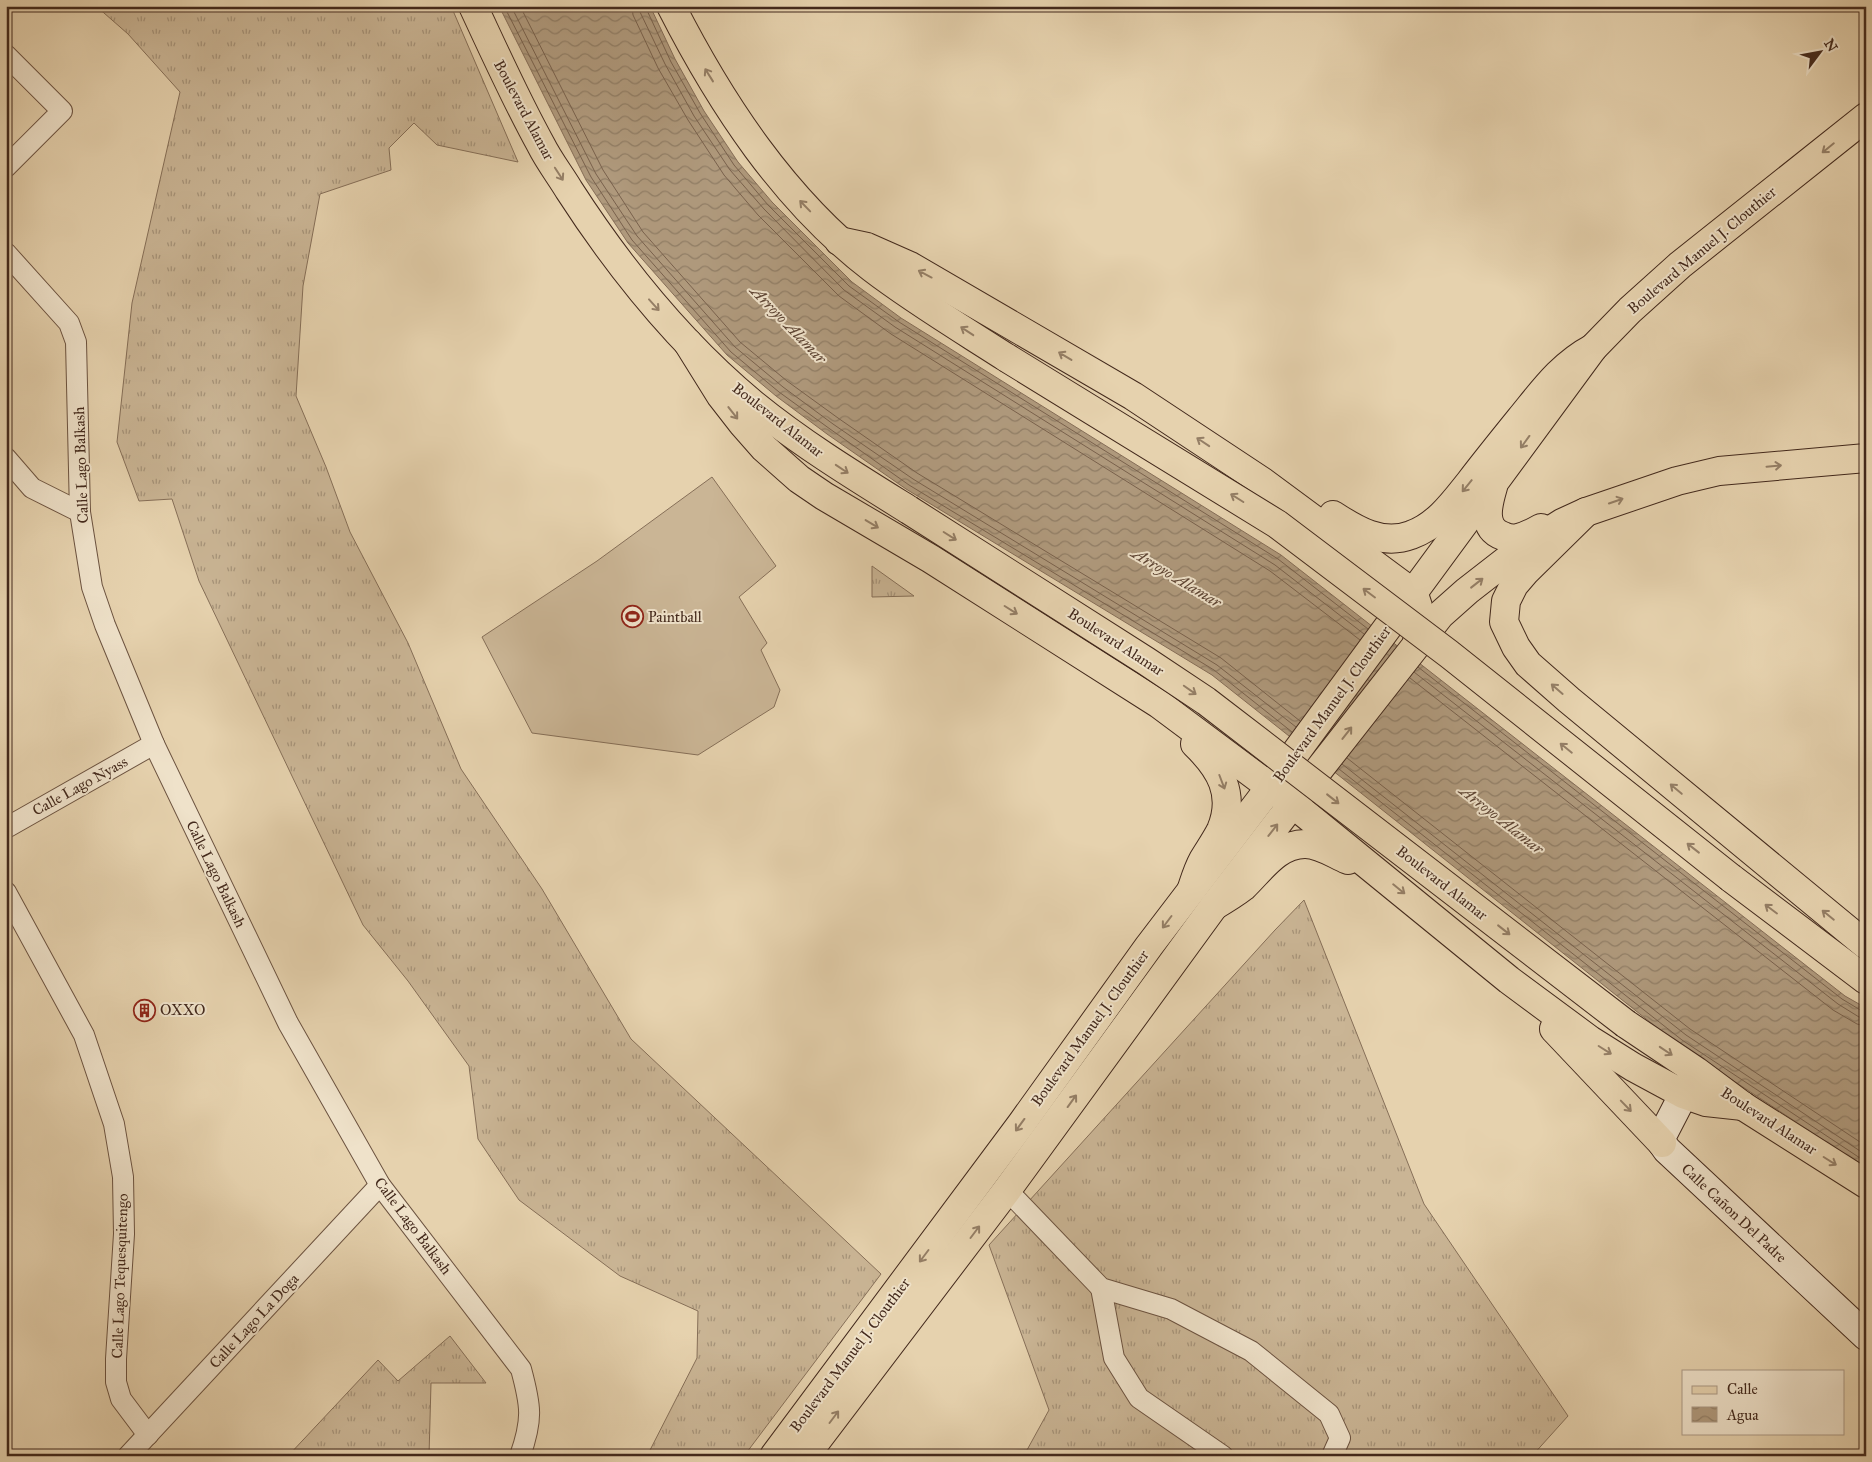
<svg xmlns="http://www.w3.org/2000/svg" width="1872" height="1462" font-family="'IM FELL Great Primer',serif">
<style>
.grass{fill:url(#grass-tufts);stroke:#866f58}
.forest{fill:url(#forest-firs);stroke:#866f58}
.pitch{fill:#cab595;stroke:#866f58}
.water{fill:url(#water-waves);stroke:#846c56}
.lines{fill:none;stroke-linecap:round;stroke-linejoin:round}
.shore{stroke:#79614c;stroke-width:1}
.minor-casing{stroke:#6c5340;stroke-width:22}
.secondary-casing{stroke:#43291c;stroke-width:30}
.primary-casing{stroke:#43291c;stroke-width:30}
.trunk-casing{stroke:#43291c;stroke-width:30}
.minor{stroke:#efe2ca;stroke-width:20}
.secondary{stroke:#efe2ca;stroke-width:28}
.primary{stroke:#e6d2ae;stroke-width:28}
.trunk{stroke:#e6d2ae;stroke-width:28}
.trunk-bridge-casing{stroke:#43291c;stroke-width:30;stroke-linecap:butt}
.trunk-bridge{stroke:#e6d2ae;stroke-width:28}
.oneway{stroke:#947e65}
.labels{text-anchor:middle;stroke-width:4;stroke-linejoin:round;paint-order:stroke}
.street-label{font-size:15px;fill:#43291c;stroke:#efe2ca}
.poi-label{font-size:15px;fill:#43291c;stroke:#efe2ca;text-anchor:start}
.water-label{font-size:16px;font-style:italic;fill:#5e4534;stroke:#efe2ca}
</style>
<defs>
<pattern id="grass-tufts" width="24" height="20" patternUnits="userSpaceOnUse" patternTransform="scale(1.25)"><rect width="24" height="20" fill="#cab595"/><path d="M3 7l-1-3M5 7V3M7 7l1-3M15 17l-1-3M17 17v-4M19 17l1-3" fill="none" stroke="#a69379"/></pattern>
<pattern id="forest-firs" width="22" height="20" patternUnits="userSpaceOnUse" patternTransform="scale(1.25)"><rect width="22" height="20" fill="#cab595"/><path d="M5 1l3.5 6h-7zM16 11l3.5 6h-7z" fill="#a69379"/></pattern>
<pattern id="water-waves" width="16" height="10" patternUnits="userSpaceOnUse" patternTransform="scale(1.25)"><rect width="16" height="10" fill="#af997c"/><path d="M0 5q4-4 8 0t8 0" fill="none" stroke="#907d65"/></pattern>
</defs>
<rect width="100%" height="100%" fill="#e6d2ae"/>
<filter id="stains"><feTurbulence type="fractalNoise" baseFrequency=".004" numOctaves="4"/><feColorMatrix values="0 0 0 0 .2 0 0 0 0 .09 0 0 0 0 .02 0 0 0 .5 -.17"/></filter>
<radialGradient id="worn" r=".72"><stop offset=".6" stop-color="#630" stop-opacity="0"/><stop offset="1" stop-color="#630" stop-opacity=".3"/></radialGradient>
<!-- grass -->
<g class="grass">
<polygon points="96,6 451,6 518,162 437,145 414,123 389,148 391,170 320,194 303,286 296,396 326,467 350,532 408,643 461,769 542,889 631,1039 881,1274 744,1456 647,1456 697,1358 698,1311 620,1276 519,1200 478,1139 469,1066 408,981 363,925 199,581 172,499 139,501 117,442 132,303 180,92 128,34"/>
<polygon points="872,566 914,596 872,597"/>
<polygon points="1304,900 1424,1204 1568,1416 1532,1456 1036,1456 1027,1450 1049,1410 989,1245 1275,930"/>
<polygon points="450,1336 486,1383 431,1383 429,1456 288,1456 378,1360 398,1381"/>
</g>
<!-- forest -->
<polygon class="forest" points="1027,1450 1036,1456 991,1456 997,1451"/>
<!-- pitch -->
<polygon class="pitch" points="712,477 776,566 739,597 767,643 761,650 780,690 774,707 698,755 532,733 482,637 597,561"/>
<!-- water -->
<polygon class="water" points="499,6 650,6 675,59 704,111 738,162 772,202 852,282 901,318 1281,555 1845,996 1866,1008 1866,1168 1679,1045 1212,675 906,489 827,434 776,396 727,355 628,243 586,180"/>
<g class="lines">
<!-- shore -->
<g class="shore">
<polyline points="504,6 591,177 632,240 731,352 779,392 830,429 909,485 1214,670 1292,732"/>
<polyline points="511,6 596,174 637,236 735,347 783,387 833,424 913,479 1217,665 1296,727"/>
<polyline points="520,6 603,170 643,232 740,342 787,381 838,418 917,473 1221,658 1300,721"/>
<polyline points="632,6 633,15 658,68 688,120 724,175 758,215 839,296 891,334 1270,571 1360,640"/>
<polyline points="639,6 640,12 665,64 694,116 730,170 764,209 844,290 895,327 1275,565 1364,634"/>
<polyline points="645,6 671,62 700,113 734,165 768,205 849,286 899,322 1278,559 1368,629"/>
<polyline points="1418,667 1842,999 1862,1011 1866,1012"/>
<polyline points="1414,672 1838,1004 1859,1017 1866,1018"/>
<polyline points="1410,678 1833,1010 1857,1024 1866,1026"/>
<polyline points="1347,758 1690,1029 1866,1146"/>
<polyline points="1342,764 1686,1035 1866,1155"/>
<polyline points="1339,769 1682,1040 1866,1162"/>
</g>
<defs>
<g id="minor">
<polyline points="6,55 62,111 6,167"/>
<path d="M6 253 69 323 76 342 80 512 92 587 105 625 154 744 288 1023 380 1185 521 1369C531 1406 533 1419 520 1456"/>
<polyline points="6,458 32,488 80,512"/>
<polyline points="6,828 154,744"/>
<polyline points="6,892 84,1035 114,1124 123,1177 124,1234 116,1359 116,1382 121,1399 148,1435"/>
<polyline points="1007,1190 1101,1288 1171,1309 1251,1351 1329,1414 1340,1438 1332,1456"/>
<polyline points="1101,1288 1114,1358 1139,1398 1223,1456"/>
<polyline points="128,1456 380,1185"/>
</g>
<polyline id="secondary" points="1694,1074 1662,1136 1662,1143 1667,1150 1866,1336"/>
<g id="primary">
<path d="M1493 487C1488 504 1481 528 1503 536 1507 538 1513 539 1518 538 1526 536 1534 532 1541 528"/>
<polyline points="774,1456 1022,1123 1149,946 1271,786 1593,348 1630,310 1680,265 1866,117"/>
<polyline points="805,1456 1007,1190 1214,906 1317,772 1440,615 1467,591 1521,549 1562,523 1586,512 1677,481 1719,471 1866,458"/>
</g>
<g id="trunk">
<path d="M473 6C495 53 516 100 541 145 549 161 560 175 569 190 620 269 681 344 753 404 802 444 856 477 909 510"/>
<path d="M671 6C721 104 784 200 872 268 915 301 962 329 1007 358"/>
<path d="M839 241 867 247 910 266 1133 396 1263 482 1413 593C1422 612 1420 622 1417 642"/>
<polyline points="688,343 721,396 742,423 764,448 799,479 824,496 931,559 1159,704 1293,804 1509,980 1590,1040 1633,1067 1683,1094 1706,1102 1743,1106"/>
<polyline points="1586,512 1526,571 1514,585 1506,601 1504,622 1516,647 1528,664 1569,700 1866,945"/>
<path d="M1333 515C1356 530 1382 546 1411 535 1437 526 1454 502 1470 482 1486 461 1503 440 1520 419 1543 391 1561 365 1593 348"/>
<polyline points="1731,878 1866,980"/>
<path d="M1192 888C1195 879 1198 869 1203 860 1209 850 1216 840 1221 830 1236 794 1220 768 1195 744"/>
<path d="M1214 906C1224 900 1234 894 1243 887 1261 870 1277 844 1305 844 1320 844 1334 854 1348 860"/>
<polyline points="1626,1024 1696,1071 1743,1106 1866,1184"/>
<polyline points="1554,1029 1662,1143"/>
</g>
</defs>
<!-- minor casing -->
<use href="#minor" class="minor-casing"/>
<!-- secondary casing -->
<use href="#secondary" class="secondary-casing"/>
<!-- primary casing -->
<use href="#primary" class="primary-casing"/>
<!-- trunk casing -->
<use href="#trunk" class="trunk-casing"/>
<!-- minor -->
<use href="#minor" class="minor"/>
<!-- secondary -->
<use href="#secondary" class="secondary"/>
<!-- primary -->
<use href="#primary" class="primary"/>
<!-- trunk -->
<use href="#trunk" class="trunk"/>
<defs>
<g id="trunk-bridge">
<polyline points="1007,358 1277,524 1449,654 1731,878"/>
<polyline points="909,510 1146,661 1206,701 1626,1024"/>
</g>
</defs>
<!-- trunk-bridge casing -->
<use href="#trunk-bridge" class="trunk-bridge-casing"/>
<!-- trunk-bridge -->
<use href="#trunk-bridge" class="trunk-bridge"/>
</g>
<!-- one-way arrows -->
<defs><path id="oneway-shaft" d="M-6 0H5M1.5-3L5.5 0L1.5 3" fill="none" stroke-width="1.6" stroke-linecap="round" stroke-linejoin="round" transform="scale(1.25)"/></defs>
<g class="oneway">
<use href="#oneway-shaft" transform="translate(709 75) rotate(-122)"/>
<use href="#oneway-shaft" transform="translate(1828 148) rotate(141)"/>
<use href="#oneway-shaft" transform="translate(559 174) rotate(57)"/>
<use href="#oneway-shaft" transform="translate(805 206) rotate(-134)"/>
<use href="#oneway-shaft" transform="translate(925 274) rotate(-152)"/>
<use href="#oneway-shaft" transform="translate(654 305) rotate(48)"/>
<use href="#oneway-shaft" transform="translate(967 331) rotate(-147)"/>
<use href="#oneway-shaft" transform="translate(1065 356) rotate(-149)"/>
<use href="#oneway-shaft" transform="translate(733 413) rotate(52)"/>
<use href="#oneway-shaft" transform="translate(1203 442) rotate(-146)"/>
<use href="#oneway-shaft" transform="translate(1525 442) rotate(126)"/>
<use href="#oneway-shaft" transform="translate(1774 466) rotate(-5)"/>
<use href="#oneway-shaft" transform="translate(842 469) rotate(34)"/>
<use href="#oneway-shaft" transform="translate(1467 486) rotate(129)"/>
<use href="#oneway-shaft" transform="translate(1237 498) rotate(-148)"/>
<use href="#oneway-shaft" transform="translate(1616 501) rotate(-19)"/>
<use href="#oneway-shaft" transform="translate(872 524) rotate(31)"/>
<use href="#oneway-shaft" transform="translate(950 536) rotate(32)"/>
<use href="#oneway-shaft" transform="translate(1477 583) rotate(-38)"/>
<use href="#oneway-shaft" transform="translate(1369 593) rotate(-143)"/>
<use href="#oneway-shaft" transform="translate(1011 610) rotate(32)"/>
<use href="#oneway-shaft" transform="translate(1557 689) rotate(-139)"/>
<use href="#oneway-shaft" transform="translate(1190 690) rotate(35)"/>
<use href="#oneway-shaft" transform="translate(1347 733) rotate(-52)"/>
<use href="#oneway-shaft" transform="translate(1566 748) rotate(-141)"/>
<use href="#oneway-shaft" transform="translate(1222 782) rotate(69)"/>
<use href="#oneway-shaft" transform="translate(1676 789) rotate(-140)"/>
<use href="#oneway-shaft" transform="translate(1333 799) rotate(38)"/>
<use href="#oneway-shaft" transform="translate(1273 830) rotate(-52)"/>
<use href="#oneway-shaft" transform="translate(1693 848) rotate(-142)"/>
<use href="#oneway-shaft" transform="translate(1399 889) rotate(39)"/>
<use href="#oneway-shaft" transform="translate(1771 909) rotate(-143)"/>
<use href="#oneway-shaft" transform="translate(1828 915) rotate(-141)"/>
<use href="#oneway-shaft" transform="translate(1167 922) rotate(127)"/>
<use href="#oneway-shaft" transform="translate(1504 930) rotate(38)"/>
<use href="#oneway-shaft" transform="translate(1605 1050) rotate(32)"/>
<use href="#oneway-shaft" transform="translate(1666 1051) rotate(34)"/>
<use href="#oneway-shaft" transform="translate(1072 1101) rotate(-54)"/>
<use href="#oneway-shaft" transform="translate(1626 1106) rotate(46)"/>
<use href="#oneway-shaft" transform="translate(1020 1125) rotate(126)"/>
<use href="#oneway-shaft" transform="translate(1830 1161) rotate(32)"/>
<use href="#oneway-shaft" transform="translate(975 1232) rotate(-53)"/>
<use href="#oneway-shaft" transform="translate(924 1256) rotate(127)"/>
<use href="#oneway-shaft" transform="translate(834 1417) rotate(-53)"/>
</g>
<!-- icons -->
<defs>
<symbol id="stadium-ring" viewBox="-11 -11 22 22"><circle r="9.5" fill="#efe2ca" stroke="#8f2418" stroke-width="1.5"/><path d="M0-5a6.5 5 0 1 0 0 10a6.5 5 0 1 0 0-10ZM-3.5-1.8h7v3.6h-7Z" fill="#8f2418"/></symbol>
<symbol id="building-ring" viewBox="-11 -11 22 22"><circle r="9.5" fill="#efe2ca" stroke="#8f2418" stroke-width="1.5"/><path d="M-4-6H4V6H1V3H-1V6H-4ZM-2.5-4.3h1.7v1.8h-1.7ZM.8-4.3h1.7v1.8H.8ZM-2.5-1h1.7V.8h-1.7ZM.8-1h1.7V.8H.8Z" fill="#8f2418"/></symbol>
</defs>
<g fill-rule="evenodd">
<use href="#stadium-ring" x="620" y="604" width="25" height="25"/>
<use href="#building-ring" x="132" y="998" width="25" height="25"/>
</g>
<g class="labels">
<!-- street labels -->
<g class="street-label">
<text transform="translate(524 110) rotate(62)" y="5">Boulevard Alamar</text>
<text transform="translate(1702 250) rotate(-40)" y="5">Boulevard Manuel J. Clouthier</text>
<text transform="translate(778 420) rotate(38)" y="5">Boulevard Alamar</text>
<text transform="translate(81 465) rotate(-92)" y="5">Calle Lago Balkash</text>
<text transform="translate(1116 642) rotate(33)" y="5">Boulevard Alamar</text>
<text transform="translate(1332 704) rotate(-54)" y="5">Boulevard Manuel J. Clouthier</text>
<text transform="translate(80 786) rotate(-29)" y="5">Calle Lago Nyass</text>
<text transform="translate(216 874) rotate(64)" y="5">Calle Lago Balkash</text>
<text transform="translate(1442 883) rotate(38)" y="5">Boulevard Alamar</text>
<text transform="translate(1090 1028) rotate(-54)" y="5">Boulevard Manuel J. Clouthier</text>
<text transform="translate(1769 1121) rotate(33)" y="5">Boulevard Alamar</text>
<text transform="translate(1734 1213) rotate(43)" y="5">Calle Cañon Del Padre</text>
<text transform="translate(413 1226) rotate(53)" y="5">Calle Lago Balkash</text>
<text transform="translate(120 1276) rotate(-88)" y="5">Calle Lago Tequesquitengo</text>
<text transform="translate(254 1321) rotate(-47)" y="5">Calle Lago La Doga</text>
<text transform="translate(850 1355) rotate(-53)" y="5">Boulevard Manuel J. Clouthier</text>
</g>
<!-- poi labels -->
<g class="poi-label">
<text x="648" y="622">Paintball</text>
<text x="160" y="1015">OXXO</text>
</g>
<!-- water labels -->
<g class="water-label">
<text transform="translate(789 324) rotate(46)" y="6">Arroyo Alamar</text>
<text transform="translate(1177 577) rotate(31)" y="6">Arroyo Alamar</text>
<text transform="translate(1502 819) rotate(38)" y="6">Arroyo Alamar</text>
</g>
</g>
<!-- margin -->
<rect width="1872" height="1462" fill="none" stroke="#e6d2ae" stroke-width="25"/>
<rect x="8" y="8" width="1857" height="1447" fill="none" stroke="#43291c" stroke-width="2.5"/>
<rect x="12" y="12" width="1847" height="1437" fill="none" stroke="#43291c"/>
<!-- legend -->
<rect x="1682" y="1370" width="162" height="65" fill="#efe2ca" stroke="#aa9884"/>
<rect x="1692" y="1386" width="25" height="8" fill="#e6d2ae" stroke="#aa9884"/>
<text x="1727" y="1394" font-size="15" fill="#43291c">Calle</text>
<rect x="1692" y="1407" width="25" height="15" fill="url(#water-waves)" stroke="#aa9884"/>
<text x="1727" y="1420" font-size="15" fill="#43291c">Agua</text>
<!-- north arrow -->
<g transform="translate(1820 52) rotate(58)" stroke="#efe2ca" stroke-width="4" paint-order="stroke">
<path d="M0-4L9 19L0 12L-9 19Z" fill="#43291c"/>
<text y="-8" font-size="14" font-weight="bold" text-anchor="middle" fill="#43291c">N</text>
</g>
<rect width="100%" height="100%" filter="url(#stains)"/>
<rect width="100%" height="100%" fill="url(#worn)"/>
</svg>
